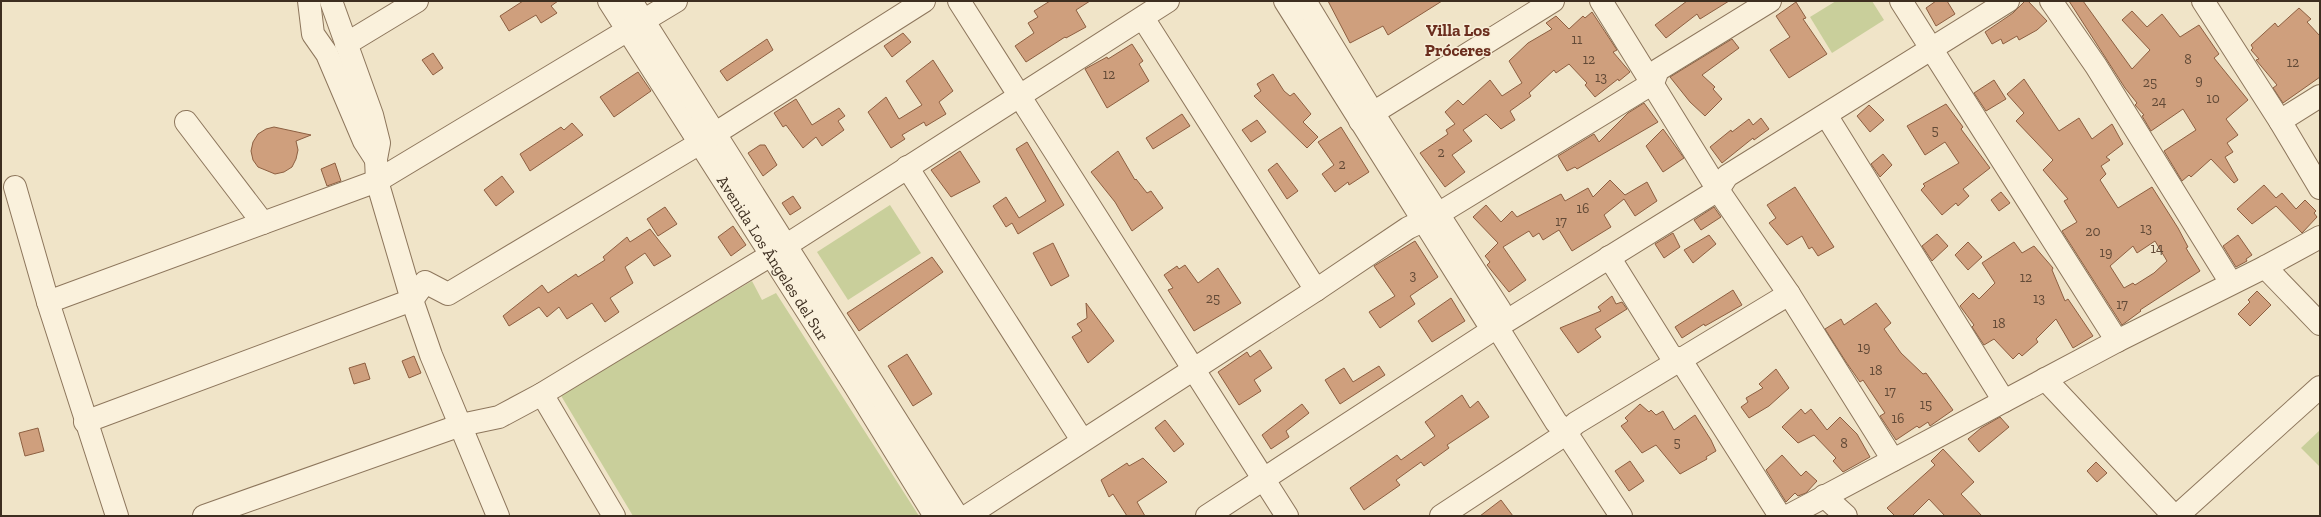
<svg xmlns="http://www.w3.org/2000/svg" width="2321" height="517" font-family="'Zilla Slab',serif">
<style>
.green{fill:#c9cf9b}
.building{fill:#cf9f7d;stroke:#8d5f41;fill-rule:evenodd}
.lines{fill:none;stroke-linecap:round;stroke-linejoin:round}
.minor-casing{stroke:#8d765c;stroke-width:24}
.minor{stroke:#faf1dc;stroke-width:22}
.labels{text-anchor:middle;stroke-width:3;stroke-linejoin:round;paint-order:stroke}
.number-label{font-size:14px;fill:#624a37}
.street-label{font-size:16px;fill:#3d2e20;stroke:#f7eed8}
.neighbourhood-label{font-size:17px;font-weight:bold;fill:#6b2e1e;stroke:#f7eed8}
</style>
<rect width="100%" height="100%" fill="#f0e4c8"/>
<!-- green -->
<g class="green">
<polygon points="1836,1 1872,1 1884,20 1832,53 1810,17"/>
<polygon points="890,205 921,253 848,300 817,252"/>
<polygon points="752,281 762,300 776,293 919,516 633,516 560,394"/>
<polygon points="2320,430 2320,467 2301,448"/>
</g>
<!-- building -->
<g class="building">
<polygon points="523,1 558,1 551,6 557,13 541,23 536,15 509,31 500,16"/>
<polygon points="1050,1 1090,1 1076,10 1086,27 1066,38 1065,37 1026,62 1015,46 1034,33 1028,23 1038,17 1034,11"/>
<polygon points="1328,1 1442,1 1388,35 1383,26 1350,43"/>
<polygon points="1687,1 1729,1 1700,19 1697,14 1666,38 1655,25"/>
<polygon points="1936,1 1947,1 1955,14 1936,26 1926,8"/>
<polygon points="2025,1 2028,1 2047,21 2037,30 2019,40 2017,36 2003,44 2001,39 1992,44 1985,32 2013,13"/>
<polygon points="2069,1 2083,1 2132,69 2150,50 2122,20 2132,11 2147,27 2162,14 2180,37 2199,25 2219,54 2214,58 2248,100 2226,119 2238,135 2227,143 2233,152 2225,157 2238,180 2234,183 2211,159 2191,177 2189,175 2182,181 2164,151 2196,130 2183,109 2151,131 2142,116 2144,115 2135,105 2137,103 2125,88"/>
<polygon points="1796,2 1806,18 1803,19 1827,54 1789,78 1770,50 1790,37 1776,16"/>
<polygon points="2299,8 2311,19 2307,22 2320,36 2320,77 2283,103 2273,88 2277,85 2256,60 2259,59 2251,50 2253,48 2251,45 2275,23 2278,27"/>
<polygon points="1592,12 1617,50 1613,52 1630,72 1619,81 1618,79 1595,97 1585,85 1587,83 1569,64 1556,73 1554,70 1529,93 1531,96 1510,111 1515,120 1501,129 1486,114 1463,130 1472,141 1452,155 1465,172 1445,187 1420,153 1448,134 1446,130 1455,124 1445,112 1458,100 1463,105 1490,80 1502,96 1522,83 1509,61 1528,43 1552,29 1546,23 1556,16 1569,29 1583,16 1585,18"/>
<polygon points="903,33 911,42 892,57 884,46"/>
<polygon points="767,39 773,50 727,81 720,71"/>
<polygon points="1732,39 1739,48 1702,75 1715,87 1713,89 1722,99 1705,116 1690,102 1670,77"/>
<polygon points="1132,44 1143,61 1139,64 1149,81 1107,108 1085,69 1107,57 1108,59"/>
<polygon points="433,53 443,68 433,75 422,60"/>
<polygon points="933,60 953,91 939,102 946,114 926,126 924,122 902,135 905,139 891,148 868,112 886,97 899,119 922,105 906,81"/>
<polygon points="638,72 651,91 614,117 600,97"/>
<polygon points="1273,74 1284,91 1290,96 1294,93 1311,114 1303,122 1318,137 1307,148 1254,96 1261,91 1257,84"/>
<path d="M2024 79 2059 131 2079 118 2092 139 2112 124 2123 144 2106 157 2110 160 2101 166 2106 174 2100 180 2118 208 2152 187 2178 228 2188 247 2186 248 2200 271 2140 310 2141 311 2122 325 2062 231 2077 222 2064 201 2068 199 2043 170 2053 160 2016 121 2024 113 2007 94ZM2155 241 2167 261 2154 273 2135 285 2133 283 2124 288 2110 266 2133 246 2137 253Z"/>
<polygon points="1994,80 2006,99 1986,111 1974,93"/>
<polygon points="796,99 812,125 839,108 845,116 838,121 844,130 822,146 816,137 803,148 786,125 783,127 774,113"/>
<polygon points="1644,103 1658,122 1577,169 1575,167 1567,171 1558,156 1594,134 1599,142 1628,113"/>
<polygon points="1946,104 1963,127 1961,129 1990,168 1963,189 1969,196 1958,206 1956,203 1942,215 1921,190 1925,186 1923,184 1959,163 1945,142 1925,155 1907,126"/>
<polygon points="1869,105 1884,120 1870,132 1857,116"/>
<polygon points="1182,114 1190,126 1153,149 1146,138"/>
<polygon points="1761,118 1769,129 1754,140 1753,138 1722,163 1710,147 1731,130 1732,132 1749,119 1753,125"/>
<polygon points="1257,120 1266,132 1251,142 1242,130"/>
<polygon points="572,123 583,135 530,171 520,154 561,127 564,130"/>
<polygon points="274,127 311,135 296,141 298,150 296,159 292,167 284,172 275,174 258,167 253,160 251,151 253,142 258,134 266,129"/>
<polygon points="1341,127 1369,172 1349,185 1348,182 1335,192 1322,174 1334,165 1318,142"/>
<polygon points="1663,129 1684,158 1663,172 1646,146"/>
<polygon points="1027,142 1064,205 1018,234 1012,223 1006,227 993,206 1006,197 1019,218 1046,201 1016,149"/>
<polygon points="760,145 765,145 777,165 763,176 748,153"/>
<polygon points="960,151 980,182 951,197 931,170"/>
<polygon points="1118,151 1135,180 1136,179 1147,193 1151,191 1163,208 1132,231 1115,202 1091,172"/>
<polygon points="1883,154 1892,165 1880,177 1871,164"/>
<polygon points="335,163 341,181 327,186 321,169"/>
<polygon points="1277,163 1298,191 1287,199 1268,170"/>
<polygon points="502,176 514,192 496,206 484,190"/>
<polygon points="1610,180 1625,195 1647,182 1657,201 1635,216 1624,199 1604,215 1611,227 1572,251 1559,230 1543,240 1539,233 1533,237 1529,231 1503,247 1526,280 1509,292 1487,265 1490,262 1485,256 1498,243 1473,217 1486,205 1501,222 1512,211 1517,217 1561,194 1565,201 1588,188 1593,197"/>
<polygon points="2264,185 2276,198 2282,193 2296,209 2305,200 2316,211 2314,213 2317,217 2302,233 2276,206 2252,224 2237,209"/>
<polygon points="1795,187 1834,247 1818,256 1812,247 1809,249 1802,236 1787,245 1769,223 1776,218 1767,205"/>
<polygon points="2001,192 2010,203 1999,211 1991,200"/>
<polygon points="793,196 801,208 790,215 782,203"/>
<polygon points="665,207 677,224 658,236 647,219"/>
<polygon points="1714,207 1721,217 1701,230 1694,220"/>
<polygon points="733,226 746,245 731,256 718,237"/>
<polygon points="650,229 671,256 654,266 645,253 625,267 633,283 610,298 619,312 605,322 592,303 567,319 559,307 547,317 539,307 509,326 503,316 542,285 548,293 576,274 578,277 605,260 603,257 627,237 630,242"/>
<polygon points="1673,233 1680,247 1664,258 1655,244"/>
<polygon points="1937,234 1948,246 1932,261 1922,246"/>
<polygon points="1709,235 1716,244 1693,263 1684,250"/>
<polygon points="2238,235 2252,255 2246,259 2247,261 2236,267 2223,246"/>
<polygon points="1415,241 1438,277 1410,296 1415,304 1380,328 1369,312 1395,296 1374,266"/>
<polygon points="1968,242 1982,257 1968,270 1955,255"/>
<polygon points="2014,242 2022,253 2034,246 2053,268 2052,270 2065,301 2068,299 2093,336 2073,348 2056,319 2036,339 2038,342 2022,356 2019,353 2013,359 1994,339 1984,345 1972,327 1974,325 1960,306 1973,293 1979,299 1995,283 1982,263"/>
<polygon points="1053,243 1069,276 1051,286 1033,253"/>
<polygon points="932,257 943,272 859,331 847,313"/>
<polygon points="1185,265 1198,283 1218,268 1241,303 1194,331 1168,290 1173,288 1164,275 1177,266 1179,269"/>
<polygon points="1733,290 1742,305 1705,326 1704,324 1682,338 1675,327"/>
<polygon points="2257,291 2271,305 2250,326 2238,314 2250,302 2248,300"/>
<polygon points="1612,296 1616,304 1622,302 1627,309 1595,329 1601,337 1578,353 1560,328 1601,311 1598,307"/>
<polygon points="1451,298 1465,321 1432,342 1418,321"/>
<polygon points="1086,303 1114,341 1088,363 1072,337 1082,331 1077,324 1087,318"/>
<polygon points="1876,303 1891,323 1884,329 1901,353 1923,374 1926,373 1953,410 1930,426 1928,422 1919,428 1917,426 1896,440 1880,416 1885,413 1863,380 1860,382 1846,362 1825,329 1841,319 1844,325"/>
<polygon points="1260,350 1272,368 1254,380 1261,391 1239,405 1218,372 1247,352 1250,357"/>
<polygon points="907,354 932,394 913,406 888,366"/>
<polygon points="414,356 421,373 409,378 402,361"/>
<polygon points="365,363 370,379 354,384 349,368"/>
<polygon points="1379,366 1385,375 1340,404 1325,380 1344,368 1353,382"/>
<polygon points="1776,369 1789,388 1769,406 1749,418 1741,407 1748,402 1746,398 1763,388 1759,384"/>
<polygon points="1462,395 1470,408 1478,401 1489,417 1447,445 1449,448 1424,466 1421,462 1396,480 1400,485 1364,510 1350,488 1397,455 1401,460 1435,436 1425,422"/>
<polygon points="1302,404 1309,413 1286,431 1289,437 1271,449 1262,435"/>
<polygon points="1640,404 1649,412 1651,410 1656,415 1663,411 1674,430 1695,415 1711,440 1716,451 1706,457 1707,459 1680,474 1656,445 1642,453 1621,426 1628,421 1625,418"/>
<polygon points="1801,409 1805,414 1811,409 1827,430 1840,417 1857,434 1870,457 1843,472 1833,461 1836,458 1814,435 1798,443 1782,427"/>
<polygon points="2000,417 2009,427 1979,452 1968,439 1981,428"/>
<polygon points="1165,420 1184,444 1174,452 1155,428"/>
<polygon points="38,428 44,451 25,456 19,433"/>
<polygon points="1943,449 1974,482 1961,494 1982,516 1945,516 1929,499 1912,516 1895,516 1887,508 1935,465 1931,461"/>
<polygon points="1782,455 1801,476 1806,471 1817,481 1806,493 1798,496 1795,493 1786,502 1766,470"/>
<polygon points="1143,458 1167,482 1137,502 1145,516 1127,516 1113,494 1109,497 1101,480 1127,463 1129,466"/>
<polygon points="1630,461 1644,481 1629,491 1615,471"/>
<polygon points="2096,462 2107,473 2097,482 2087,471"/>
<polygon points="1501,500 1513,516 1480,516"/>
</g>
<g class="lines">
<defs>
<g id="minor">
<polyline points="309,1 313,34 327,54 364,141 375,158"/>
<polyline points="331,1 372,115 379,143 376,159 377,181 412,300 431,355 498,516"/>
<path id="s1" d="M609 1 855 386 935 516"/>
<polyline points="631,1 957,516"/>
<polyline points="959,1 1287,516"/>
<polyline points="1285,1 1486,320 1497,327 1556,422 1565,431 1621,516"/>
<polyline points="1305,1 1373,113 1500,310 1497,327"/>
<polyline points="1601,1 1718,190 1789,294 1893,460"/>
<polyline points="1901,1 2117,341"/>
<polyline points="2051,1 2096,66 2231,283"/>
<polyline points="2203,1 2280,121 2320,188"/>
<polyline points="1143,18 1316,290"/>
<polyline points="346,44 417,1"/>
<polyline points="1826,115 2004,401"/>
<polyline points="1360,121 1553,1"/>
<polyline points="2280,121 2320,96"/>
<polyline points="186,122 263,223"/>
<polyline points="907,167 1082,440"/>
<polyline points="15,187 48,302 117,516"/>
<polyline points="1609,257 1671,356 1680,359 1780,516"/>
<polyline points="2265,267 2320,324"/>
<polyline points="48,302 377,181 676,1"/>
<polyline points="2045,379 2174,516"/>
<polyline points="542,394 614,516"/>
<polyline points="85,422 412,300 425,282 448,294 700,143 924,1"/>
<polyline points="1824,496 1846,516"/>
<polyline points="204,516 461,425 499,417 542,394 771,255 1168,1"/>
<polyline points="967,516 1316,290 1408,228 1438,214 1653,83 1658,70 1770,1"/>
<polyline points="1207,516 1497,327 1718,190 1727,176 2008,1"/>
<polyline points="1441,516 1558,439 1576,423 1789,294"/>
<polyline points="1788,516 2117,341 2265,267 2320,237"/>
<polyline points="2177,516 2320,387"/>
</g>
</defs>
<!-- minor casing -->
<use href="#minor" class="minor-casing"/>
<!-- minor -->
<use href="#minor" class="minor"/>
</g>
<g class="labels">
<!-- number labels -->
<g class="number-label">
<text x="1577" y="44">11</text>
<text x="1589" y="64">12</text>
<text x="2188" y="64">8</text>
<text x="2293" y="67">12</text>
<text x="1109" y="79">12</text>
<text x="1601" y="82">13</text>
<text x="2199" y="85">9</text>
<text x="2150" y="87">25</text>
<text x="2213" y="103">10</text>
<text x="2159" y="106">24</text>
<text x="1935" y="135">5</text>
<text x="1441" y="157">2</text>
<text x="1342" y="169">2</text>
<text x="1583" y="213">16</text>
<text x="1561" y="226">17</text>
<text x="2146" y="233">13</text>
<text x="2093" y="236">20</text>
<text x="2157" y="253">14</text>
<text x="2106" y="257">19</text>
<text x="1413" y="280">3</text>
<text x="2026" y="282">12</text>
<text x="1213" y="303">25</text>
<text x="2039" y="303">13</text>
<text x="2122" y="309">17</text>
<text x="1999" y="328">18</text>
<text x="1864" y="352">19</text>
<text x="1876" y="375">18</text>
<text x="1890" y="396">17</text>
<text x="1926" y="409">15</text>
<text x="1898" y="423">16</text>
<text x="1677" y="447">5</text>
<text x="1844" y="448">8</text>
</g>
<!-- street labels -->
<g class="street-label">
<text dy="6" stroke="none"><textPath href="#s1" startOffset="305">Avenida Los Ángeles del Sur</textPath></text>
</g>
<!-- neighbourhood labels -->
<g class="neighbourhood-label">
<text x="1458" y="36">Villa Los<tspan x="1458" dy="20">Próceres</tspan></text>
</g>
</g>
<!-- border -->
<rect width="2321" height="517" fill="none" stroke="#3d2e20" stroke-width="4"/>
</svg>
